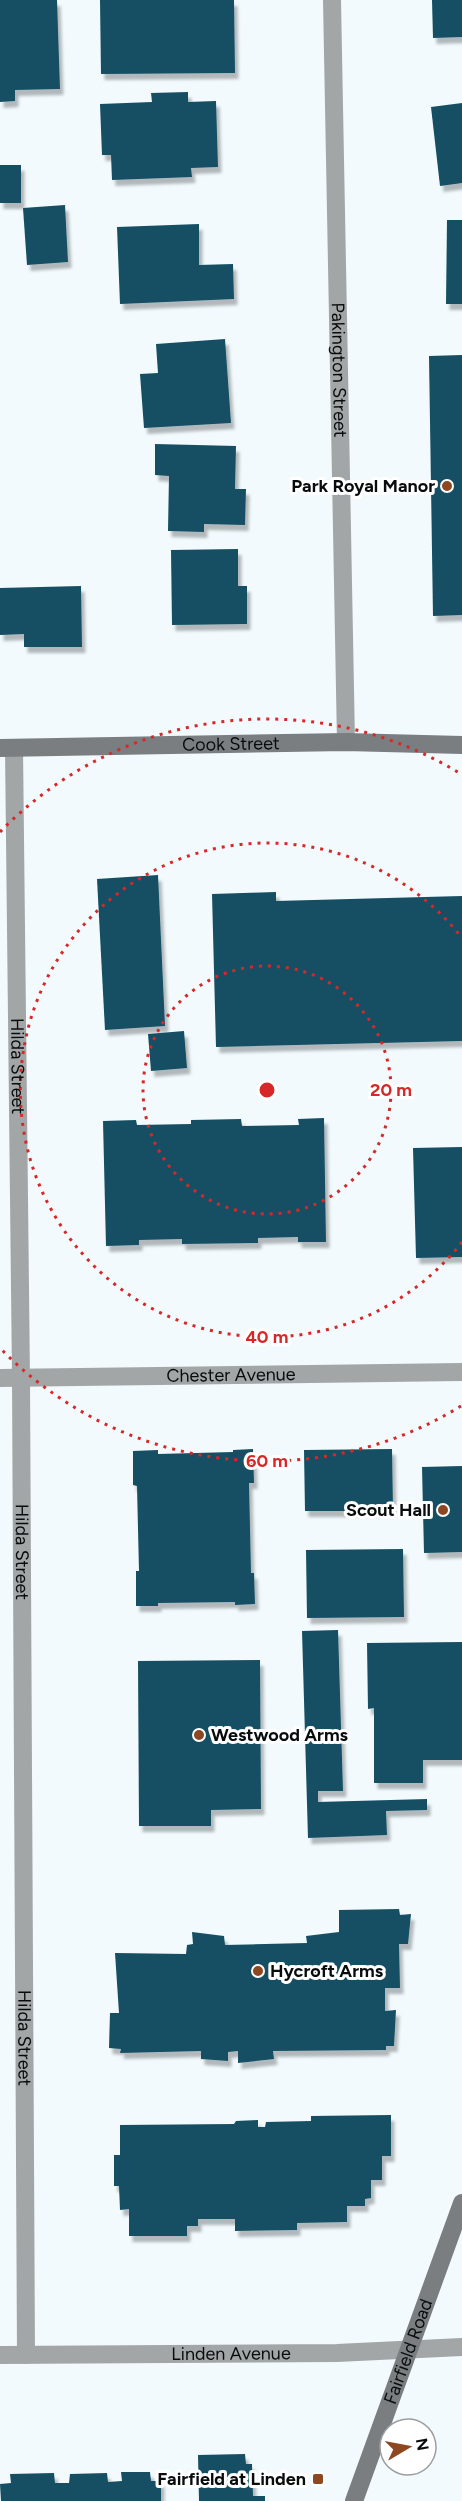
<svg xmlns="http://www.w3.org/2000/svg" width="462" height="2501" font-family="Figtree,sans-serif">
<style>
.building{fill:#144f64;filter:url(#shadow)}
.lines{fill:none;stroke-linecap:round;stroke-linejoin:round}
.street{stroke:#a3a6a7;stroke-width:18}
.secondary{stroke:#7a7e80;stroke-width:18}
.ring{fill:none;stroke:#d62828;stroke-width:3;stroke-dasharray:3 6}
.poi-dot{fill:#8d4721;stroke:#fff;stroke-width:2}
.labels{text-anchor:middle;stroke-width:6;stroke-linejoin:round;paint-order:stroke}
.street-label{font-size:18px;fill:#090c0d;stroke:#fff}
.poi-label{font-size:18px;font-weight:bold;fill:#090c0d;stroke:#fff;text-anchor:end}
.centre{fill:#d62828;stroke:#fff;stroke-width:3}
.ring-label{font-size:18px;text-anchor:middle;font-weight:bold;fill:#d62828;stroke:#fff;stroke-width:6;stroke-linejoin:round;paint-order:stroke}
</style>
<defs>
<filter id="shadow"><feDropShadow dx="3.5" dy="6" stdDeviation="1.5" flood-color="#0004"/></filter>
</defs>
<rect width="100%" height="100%" fill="#f2fafd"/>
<!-- building -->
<g class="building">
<polygon points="0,0 57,0 60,89 15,90 15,101 0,102"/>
<polygon points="100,0 234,0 235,73 101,74"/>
<polygon points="432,0 462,0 462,37 433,38"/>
<polygon points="188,92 188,102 216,101 218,167 191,168 192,177 112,180 111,155 102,155 100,104 152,102 151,93"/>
<polygon points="462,103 462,183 440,186 431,107"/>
<rect x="0" y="165" width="21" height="38"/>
<polygon points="65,205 68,262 27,265 23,208"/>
<polygon points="447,220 462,220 462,304 446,304"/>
<polygon points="199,224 199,265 233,264 234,299 120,304 117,227"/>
<polygon points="225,339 231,423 144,428 140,374 158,373 156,344"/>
<polygon points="462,355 462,615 433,616 429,356"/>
<polygon points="155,444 236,446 235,489 246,489 245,525 204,524 204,532 168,531 169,476 155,475"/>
<polygon points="238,549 238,586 247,586 247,624 172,625 171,550"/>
<polygon points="81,586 82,647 24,647 24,634 0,635 0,588"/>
<polygon points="158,875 165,1026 105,1030 97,879"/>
<polygon points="276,892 276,901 462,896 462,1041 216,1047 212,894"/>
<polygon points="184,1031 187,1068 151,1071 148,1034"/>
<polygon points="324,1118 326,1242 298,1242 298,1237 258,1238 258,1243 182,1244 182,1239 139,1240 139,1245 106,1246 103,1121 136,1120 137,1125 191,1124 191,1120 241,1119 242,1126 299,1125 298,1119"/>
<polygon points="462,1147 462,1257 416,1258 413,1148"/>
<polygon points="253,1449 254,1483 249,1483 251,1573 254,1573 255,1604 235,1605 235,1602 158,1603 158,1606 136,1606 136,1571 139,1571 137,1486 133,1485 133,1451 158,1450 158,1454 233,1452 233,1450"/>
<polygon points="392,1449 393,1511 305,1511 304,1450"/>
<polygon points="462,1466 462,1552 424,1553 422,1467"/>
<polygon points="403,1549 404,1617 307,1618 306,1550"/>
<polygon points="338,1630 343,1791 318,1791 318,1802 427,1799 427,1810 386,1811 387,1835 308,1838 302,1631"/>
<polygon points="462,1642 462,1760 423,1760 423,1783 374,1783 374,1708 368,1709 367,1643"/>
<polygon points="260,1660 261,1809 211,1810 211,1826 139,1826 138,1661"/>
<polygon points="399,1909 400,1915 411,1914 408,1944 399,1944 400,1988 385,1988 385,2011 396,2010 394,2046 386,2046 386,2050 273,2051 274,2059 238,2063 238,2051 228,2052 228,2061 201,2059 201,2051 120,2053 121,2049 109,2048 110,2013 119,2013 115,1953 186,1954 187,1945 193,1944 192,1932 224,1936 225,1945 307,1943 306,1936 339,1932 339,1910"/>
<polygon points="391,2115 391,2156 382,2156 382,2180 371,2180 371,2198 365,2199 365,2206 347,2206 347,2222 297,2223 297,2230 235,2231 235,2219 198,2219 198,2226 187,2226 187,2236 129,2236 129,2209 120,2210 119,2186 114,2186 114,2155 120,2155 120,2125 234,2124 236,2121 258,2120 258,2127 265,2127 266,2122 311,2121 311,2116"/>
<polygon points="245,2454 246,2464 252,2464 253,2496 265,2496 265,2501 199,2501 198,2455"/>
<polygon points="121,2472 150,2472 151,2481 161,2481 161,2501 1,2501 0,2484 11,2483 10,2474 54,2473 55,2483 69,2483 70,2474 107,2473 108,2482 122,2481"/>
</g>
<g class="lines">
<!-- street -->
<g class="street">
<path id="s1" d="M332 0 346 742"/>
<path id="s2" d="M14 748 21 1378 26 2355"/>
<path id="s3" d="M0 1378 462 1372"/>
<path id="s4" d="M0 2355 337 2353 462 2347"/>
</g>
<!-- secondary -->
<g class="secondary">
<path id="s5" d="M0 748 346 742 462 745"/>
<path id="s6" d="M354 2501 462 2203"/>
</g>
</g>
<!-- distance rings -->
<g class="ring">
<circle cx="267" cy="1090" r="124"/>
<path d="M462 1242A247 247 0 1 1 462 938"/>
<path d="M461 1406A371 371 0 0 1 0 1348M0 832A371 371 0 0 1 461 774"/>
</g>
<!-- markers -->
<g class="poi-dot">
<circle cx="447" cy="486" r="6"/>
<circle cx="443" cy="1510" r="6"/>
<circle cx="199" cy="1735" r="6"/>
<circle cx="258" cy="1971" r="6"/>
<rect x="312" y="2473" width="12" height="12" rx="3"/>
</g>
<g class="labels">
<!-- street labels -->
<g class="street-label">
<text dy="6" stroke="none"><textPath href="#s1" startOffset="370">Pakington Street</textPath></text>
<text dy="6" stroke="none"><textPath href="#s5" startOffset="231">Cook Street</textPath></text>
<text dy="6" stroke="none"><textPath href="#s2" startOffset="318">Hilda Street</textPath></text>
<text dy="6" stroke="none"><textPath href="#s3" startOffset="231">Chester Avenue</textPath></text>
<text dy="6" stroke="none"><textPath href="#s2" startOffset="804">Hilda Street</textPath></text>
<text dy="6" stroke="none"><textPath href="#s2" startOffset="1290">Hilda Street</textPath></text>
<text dy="6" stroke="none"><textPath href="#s6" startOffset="159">Fairfield Road</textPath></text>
<text dy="6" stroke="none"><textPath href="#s4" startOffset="231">Linden Avenue</textPath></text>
</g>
<!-- poi labels -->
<g class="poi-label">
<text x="435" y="492">Park Royal Manor</text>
<text x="431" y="1516">Scout Hall</text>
<text x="211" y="1741" text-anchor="start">Westwood Arms</text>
<text x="270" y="1977" text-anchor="start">Hycroft Arms</text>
<text x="306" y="2485">Fairfield at Linden</text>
</g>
</g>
<circle cx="267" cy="1090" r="9" class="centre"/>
<g class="ring-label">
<text x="391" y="1096">20 m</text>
<text x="267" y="1343">40 m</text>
<text x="267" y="1467">60 m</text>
</g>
<!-- north arrow -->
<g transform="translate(408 2447) rotate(80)"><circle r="28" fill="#ffffff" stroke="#9d9e9e" stroke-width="1.5"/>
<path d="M0-4.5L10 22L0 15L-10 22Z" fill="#8d4721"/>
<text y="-9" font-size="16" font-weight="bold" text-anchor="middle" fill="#090c0d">N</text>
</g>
</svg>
